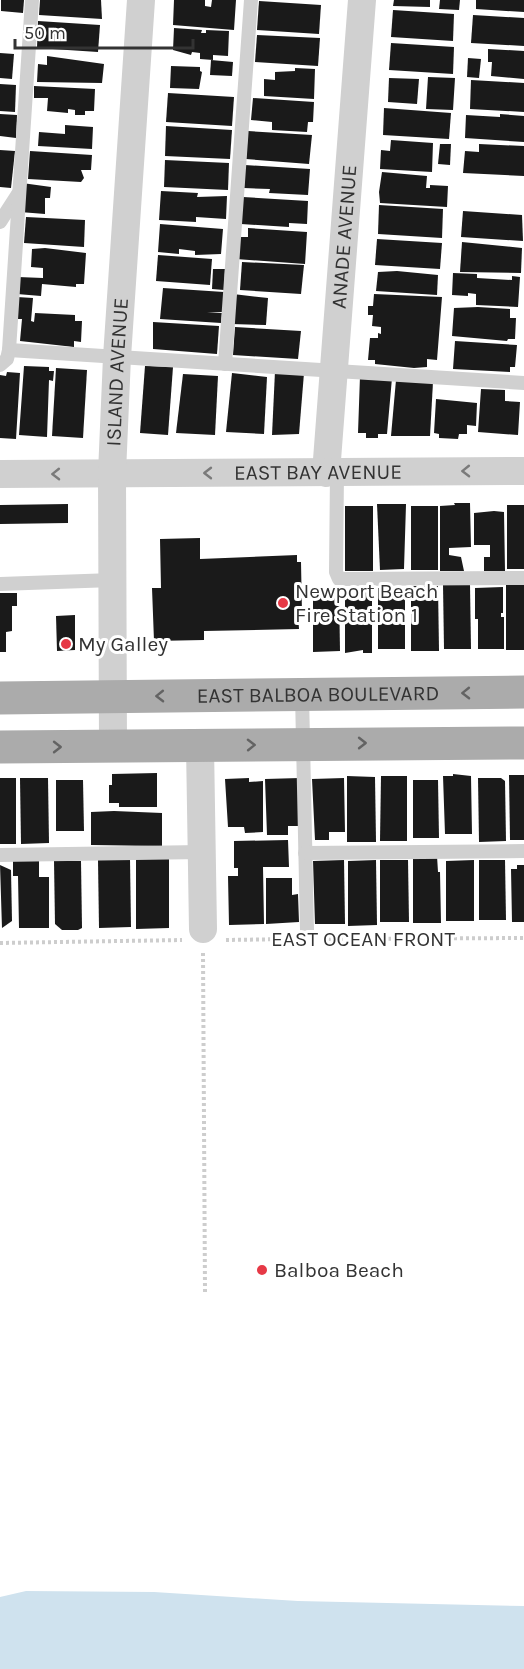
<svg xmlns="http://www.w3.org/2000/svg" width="524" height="1669" font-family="Karla,sans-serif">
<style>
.water{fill:#cfe2ee}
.building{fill:#1a1a1a}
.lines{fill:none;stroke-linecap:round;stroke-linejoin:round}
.path{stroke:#cdcdcd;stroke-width:4;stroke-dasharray:3 3;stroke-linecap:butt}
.lane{stroke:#d0d0d0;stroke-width:14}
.street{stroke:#d0d0d0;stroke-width:28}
.primary{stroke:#ababab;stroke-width:33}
.oneway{stroke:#7a7a7a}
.oneway2{stroke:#636363}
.poi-dot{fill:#e63946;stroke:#fff;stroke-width:2}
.labels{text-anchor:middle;stroke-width:6;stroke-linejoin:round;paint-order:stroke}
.street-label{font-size:21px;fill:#333;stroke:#fff}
.poi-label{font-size:21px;fill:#333;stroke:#fff;text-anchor:start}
</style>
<rect width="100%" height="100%" fill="#fff"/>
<!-- water -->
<polygon class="water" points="26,1591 154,1592 298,1601 524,1606 524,1669 0,1669 0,1597"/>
<!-- building -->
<g class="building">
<polygon points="1,0 24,0 23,13 1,11"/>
<polygon points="40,0 101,0 102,19 39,15"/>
<polygon points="174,0 205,0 205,6 211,7 212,0 236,0 234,30 173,25"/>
<polygon points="394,0 430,0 430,7 393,6"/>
<polygon points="440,0 460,0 459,10 439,9"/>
<polygon points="476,0 524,0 524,12 476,9"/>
<polygon points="259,1 321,5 319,34 257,30"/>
<polygon points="393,10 454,14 453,41 391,37"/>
<polygon points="473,15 524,18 524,46 471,43"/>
<polygon points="38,21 100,25 98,52 37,48"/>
<polygon points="174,28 202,30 201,33 206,33 206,30 229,31 228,56 213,55 213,60 200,59 200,53 192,52 191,55 173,50"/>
<polygon points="257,35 320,38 318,66 255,62"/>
<polygon points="391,43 454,47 453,74 389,70"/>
<polygon points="488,49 524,51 524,79 491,76 492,62 488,62"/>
<polygon points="0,53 14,54 12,79 0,78"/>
<polygon points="47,56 104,64 102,83 37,82 38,64 47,65"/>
<polygon points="468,58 481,59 479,78 467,77"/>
<polygon points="211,60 233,62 232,76 210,75"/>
<polygon points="171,66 200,67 200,71 202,72 199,89 170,88"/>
<polygon points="295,68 315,69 314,99 264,96 264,79 275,80 275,72 295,71"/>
<polygon points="428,77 455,78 453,110 426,109"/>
<polygon points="389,78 419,79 417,104 388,102"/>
<polygon points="471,80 524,83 524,112 470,109"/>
<polygon points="0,84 16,85 15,112 0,111"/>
<polygon points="34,86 95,89 94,111 85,111 85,115 75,115 75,110 68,109 68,113 47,111 48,98 34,98"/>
<polygon points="168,93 234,97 232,126 166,122"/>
<polygon points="253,98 314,102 313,122 308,122 307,132 272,130 272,122 251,120"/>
<polygon points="384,108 451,113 449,139 383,135"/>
<polygon points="0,114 17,115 16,138 0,136"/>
<polygon points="500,114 524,116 524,142 465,138 466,115 500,117"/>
<polygon points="65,125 93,127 92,149 38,146 39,132 65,134"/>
<polygon points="166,126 232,130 230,159 165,156"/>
<polygon points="248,131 312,135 309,164 246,159"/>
<polygon points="391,140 433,143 432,172 380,169 381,150 390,151"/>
<polygon points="440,144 451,144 450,165 438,164"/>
<polygon points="479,144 524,146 524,176 463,173 465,151 479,152"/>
<polygon points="0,150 15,151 11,188 0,187"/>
<polygon points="30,151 92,155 91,170 81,170 84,178 81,182 28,179"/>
<polygon points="165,160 229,163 228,190 164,187"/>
<polygon points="245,165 310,169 308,195 269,193 270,189 244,188"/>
<polygon points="382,172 427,176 426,188 430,188 430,185 448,186 447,207 380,203 379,192"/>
<polygon points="22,183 51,187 50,198 45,198 45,214 20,212"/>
<polygon points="161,191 198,193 197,197 227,196 226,219 196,217 196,222 159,220"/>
<polygon points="243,197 308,201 307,224 289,223 289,227 241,224"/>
<polygon points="379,205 443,209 442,238 378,234"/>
<polygon points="463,211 522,215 523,241 461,237"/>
<polygon points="26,217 85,220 84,247 24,243"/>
<polygon points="160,224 223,229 221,254 195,255 195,251 179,249 179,254 158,252"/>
<polygon points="248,228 307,232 305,264 236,259 237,237 248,237"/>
<polygon points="377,239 442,243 440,269 375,265"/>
<polygon points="462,242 522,248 521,273 460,272"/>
<polygon points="45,248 86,253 84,284 76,284 76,287 42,284 41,296 17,294 18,277 43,278 43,268 31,267 32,249"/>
<polygon points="158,255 212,259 210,285 156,281"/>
<polygon points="242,262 304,265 301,294 240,290"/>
<polygon points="213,269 225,269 224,290 212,289"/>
<polygon points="397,271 438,275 437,295 376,291 378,272"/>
<polygon points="453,273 477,274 477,278 512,280 512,276 520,277 518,307 476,305 476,294 468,293 468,296 452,295"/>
<polygon points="163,288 224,292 223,312 207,312 222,313 221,323 160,319"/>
<polygon points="233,294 268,298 266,325 231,324"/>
<polygon points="374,294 442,297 437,360 427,359 427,367 414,368 375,364 375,360 368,360 370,338 378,338 378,333 381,334 381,327 372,326 373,315 368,315 368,306 373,306"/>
<polygon points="17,297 33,298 31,321 34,322 35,313 75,315 75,321 82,321 81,342 74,341 74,347 20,341 22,319 15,319"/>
<polygon points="478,307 510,309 510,318 516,318 515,339 508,339 507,341 452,336 454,308"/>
<polygon points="153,322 219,326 217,354 153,349"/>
<polygon points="235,327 301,331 298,359 233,355"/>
<polygon points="455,341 517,345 515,367 510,367 510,372 453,369"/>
<polygon points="24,366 49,367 49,371 54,371 53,381 49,380 47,437 19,435"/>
<polygon points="145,366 173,367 168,435 140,433"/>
<polygon points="56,368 87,370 83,438 52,436"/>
<polygon points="275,371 304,373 299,434 272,435"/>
<polygon points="7,372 20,373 16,439 0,438 0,375 6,376"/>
<polygon points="232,373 267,377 264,434 226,432"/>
<polygon points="183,374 218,376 215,435 176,433"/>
<polygon points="360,376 392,378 387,434 378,434 378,438 366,438 366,433 358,433"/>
<polygon points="396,380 433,382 430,436 391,436"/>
<polygon points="481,389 505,390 505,401 520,402 518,435 478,432"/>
<polygon points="436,399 477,403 476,426 467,425 467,434 459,434 458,439 439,438 439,434 434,433"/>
<polygon points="454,503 470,503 471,547 449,548 449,555 461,557 464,571 440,571 440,506 455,505"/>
<polygon points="68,504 68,523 0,524 0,505"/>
<polygon points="377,504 406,504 404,569 380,570"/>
<rect x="507" y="505" width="17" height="64"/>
<rect x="345" y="506" width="28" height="65"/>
<rect x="411" y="506" width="27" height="64"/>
<polygon points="494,511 504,512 505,571 484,571 484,557 490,557 490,545 474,545 474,513"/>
<polygon points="200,538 200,559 297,555 297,562 301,562 302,614 298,615 299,629 204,631 204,640 154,641 152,588 161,588 160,539"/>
<rect x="506" y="582" width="18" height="68"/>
<polygon points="443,585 470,585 471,649 444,649"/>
<polygon points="411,586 438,586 439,651 411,651"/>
<polygon points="503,587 503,613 501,613 501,617 504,617 504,649 478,649 478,619 475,619 475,588"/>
<rect x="378" y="588" width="27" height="61"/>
<polygon points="313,589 339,589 340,651 313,652"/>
<polygon points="345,589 372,589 372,653 363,653 363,650 345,653"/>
<polygon points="0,593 17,593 17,606 12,606 12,631 6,632 6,652 0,652"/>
<polygon points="75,615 75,650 57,651 56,616"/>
<polygon points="157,773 157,807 119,807 119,803 109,803 109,785 112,785 112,774"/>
<polygon points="453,774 471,776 472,834 445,834 443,776 453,776"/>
<polygon points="509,775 524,775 524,840 510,840"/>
<polygon points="347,776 375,777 376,842 347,842"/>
<polygon points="381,776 407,776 407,841 380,841"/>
<rect x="0" y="778" width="16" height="66"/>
<polygon points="20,778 48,778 49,843 21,844"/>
<polygon points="249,778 249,782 263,781 263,832 245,833 244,827 228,827 225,779"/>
<polygon points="300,778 299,826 288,826 288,835 267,835 265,779"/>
<polygon points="344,778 345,832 329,832 329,840 315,840 312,779"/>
<polygon points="478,778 501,778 505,781 506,841 479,842"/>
<polygon points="56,780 83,780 84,831 56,831"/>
<polygon points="413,780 438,780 439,838 413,838"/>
<polygon points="114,811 162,813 162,846 91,845 91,812"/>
<polygon points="288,840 289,867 263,867 264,924 229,925 228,876 238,876 238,868 234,868 234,841"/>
<polygon points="413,856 437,856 438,872 440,872 441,923 413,923"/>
<polygon points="39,859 39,877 49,877 49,928 19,928 18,876 13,876 13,860"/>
<polygon points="130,859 131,927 99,928 98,860"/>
<polygon points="136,859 169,859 169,928 136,929"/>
<polygon points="344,860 345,924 315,924 313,861"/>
<polygon points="376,860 377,925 348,926 348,861"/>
<polygon points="380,860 408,860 409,922 380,922"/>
<polygon points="474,860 474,921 446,921 446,861"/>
<polygon points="479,860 505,860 506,920 479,920"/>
<polygon points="54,861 81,861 82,928 78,930 62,930 55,924"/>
<polygon points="0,865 11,870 12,921 2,928"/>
<polygon points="517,865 524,865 524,922 512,922 511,869 517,869"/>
<polygon points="266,878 292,878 292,895 298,894 299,922 266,924"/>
</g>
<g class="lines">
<!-- path -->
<g class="path">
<polyline points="322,939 524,938"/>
<polyline points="226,940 293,939"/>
<polyline points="0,943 182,940"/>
<polyline points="203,953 205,1292"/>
</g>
<!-- lane -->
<g class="lane">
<polyline points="0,222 18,194"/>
<polyline points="9,350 524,383"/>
<polyline points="225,364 251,0"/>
<polyline points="0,365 7,359 9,350 32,0"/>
<polyline points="337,473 336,572 339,579 524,578"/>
<polyline points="0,584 113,580"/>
<polyline points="302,694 307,930"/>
<polyline points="305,853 524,851"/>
<polyline points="0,855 202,852"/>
</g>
<!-- street -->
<g class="street">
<path id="s1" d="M326 473 362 0"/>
<path id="s2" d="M0 474 524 471"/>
<path id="s3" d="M113 746 112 473 117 357 141 0"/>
<polyline points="200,746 203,929"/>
</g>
<!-- primary -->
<g class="primary">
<path id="s4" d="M0 698 524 692"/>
<polyline points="0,747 524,743"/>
</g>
</g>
<!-- one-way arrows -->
<defs><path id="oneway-chevron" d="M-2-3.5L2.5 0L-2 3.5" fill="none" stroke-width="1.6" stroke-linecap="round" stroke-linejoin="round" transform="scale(1.5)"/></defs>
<g class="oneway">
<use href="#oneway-chevron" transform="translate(466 471) rotate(179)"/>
<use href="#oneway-chevron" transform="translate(208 473) rotate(180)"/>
<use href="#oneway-chevron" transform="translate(56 474) rotate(179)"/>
</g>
<g class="oneway2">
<use href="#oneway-chevron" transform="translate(466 693) rotate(179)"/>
<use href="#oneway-chevron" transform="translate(160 696) rotate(179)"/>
<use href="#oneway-chevron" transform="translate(362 743)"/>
<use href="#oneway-chevron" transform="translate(251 745) rotate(-1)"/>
<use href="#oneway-chevron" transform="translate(57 747)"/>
</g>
<!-- markers -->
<g class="poi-dot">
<circle cx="283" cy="603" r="6"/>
<circle cx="66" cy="644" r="6"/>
<circle cx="262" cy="1270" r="6"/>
</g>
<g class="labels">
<!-- street labels -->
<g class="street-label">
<text dy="7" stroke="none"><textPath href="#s1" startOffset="237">ANADE AVENUE</textPath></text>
<text dy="7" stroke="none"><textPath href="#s3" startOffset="374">ISLAND AVENUE</textPath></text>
<text dy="7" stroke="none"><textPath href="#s2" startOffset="318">EAST BAY AVENUE</textPath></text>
<text dy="7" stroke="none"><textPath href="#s4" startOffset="318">EAST BALBOA BOULEVARD</textPath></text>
<text x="363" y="946">EAST OCEAN FRONT</text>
</g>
<!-- poi labels -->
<g class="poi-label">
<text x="295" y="598">Newport Beach<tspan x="295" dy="24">Fire Station 1</tspan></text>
<text x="78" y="651">My Galley</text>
<text x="274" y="1277">Balboa Beach</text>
</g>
</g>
<!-- scale -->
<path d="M15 39v9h178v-9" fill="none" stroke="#333333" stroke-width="3"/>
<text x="24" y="39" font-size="18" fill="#333333" stroke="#ffffff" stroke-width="4.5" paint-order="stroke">50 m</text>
</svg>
